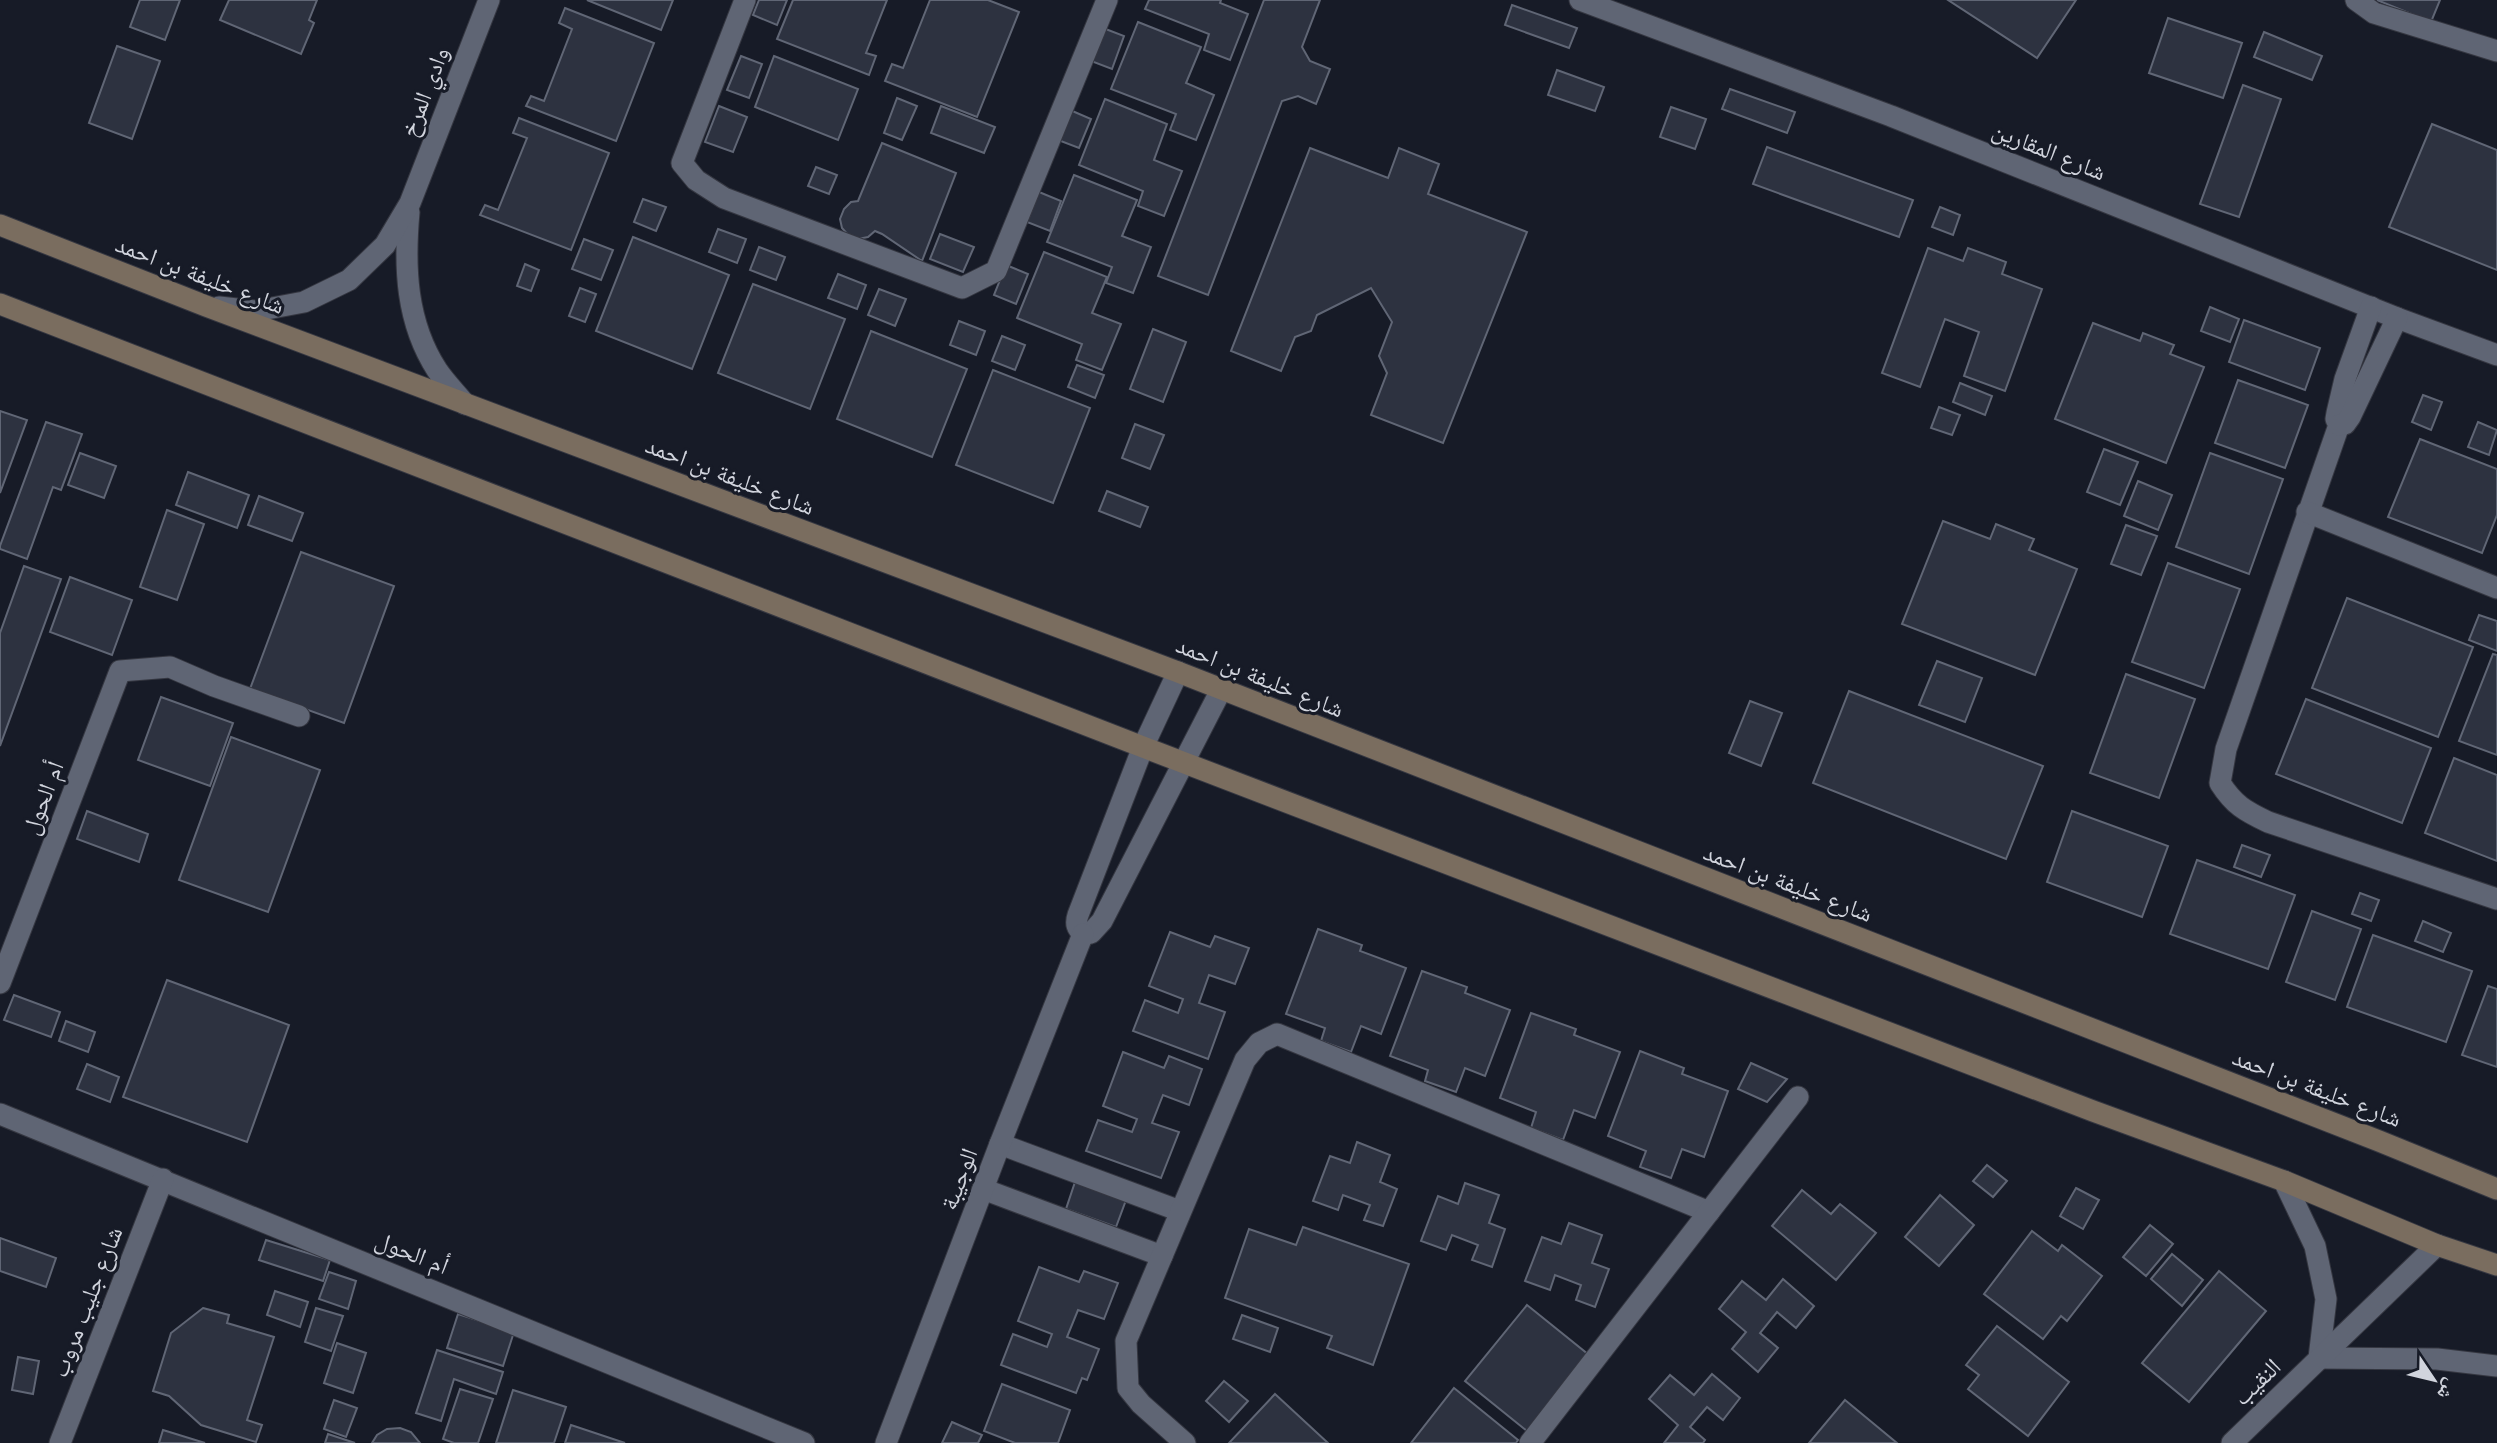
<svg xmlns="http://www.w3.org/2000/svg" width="2497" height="1443" font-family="Arial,'Noto Naskh Arabic',sans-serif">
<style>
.building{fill:#2d3240;stroke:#606675;stroke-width:2}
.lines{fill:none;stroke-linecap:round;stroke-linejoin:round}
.street-casing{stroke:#353741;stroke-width:23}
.secondary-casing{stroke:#353741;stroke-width:23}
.street{stroke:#5f6574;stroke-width:21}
.secondary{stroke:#7a6d5f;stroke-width:21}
.labels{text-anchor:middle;stroke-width:6;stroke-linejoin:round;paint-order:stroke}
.street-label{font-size:24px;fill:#d1d4dd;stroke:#171b27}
</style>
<rect width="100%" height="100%" fill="#171b27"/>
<!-- building -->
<g class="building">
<polygon points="140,0 180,0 165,40 130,27"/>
<polygon points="229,0 317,0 309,20 314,23 301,54 220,20"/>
<polygon points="587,0 673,0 661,30"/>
<polygon points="759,0 787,0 777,25 753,15"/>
<polygon points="793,0 887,0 866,53 876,56 869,75 777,39"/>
<polygon points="930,0 988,0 1019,12 977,117 885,81 892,64 903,68"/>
<polygon points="1149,0 1221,0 1220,3 1248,14 1230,60 1204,50 1209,34 1145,9"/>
<polygon points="1264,0 1320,0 1302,47 1310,61 1330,69 1316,104 1298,96 1282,101 1208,295 1158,276"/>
<polygon points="1948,0 2076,0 2037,58"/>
<polygon points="2377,0 2440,0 2431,22"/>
<polygon points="1512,5 1577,28 1569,48 1505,25"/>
<polygon points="565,8 654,43 616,141 526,106 531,96 544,101 572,29 559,23"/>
<polygon points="2168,18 2242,43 2223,98 2149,73"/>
<polygon points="1138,22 1201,47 1186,83 1214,95 1196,140 1170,130 1176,114 1111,89"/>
<polygon points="1103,28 1124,36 1112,69 1091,61"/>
<polygon points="2264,32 2322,56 2312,80 2254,57"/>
<polygon points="117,46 160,61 132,139 89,123"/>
<polygon points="741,56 762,64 749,98 727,90"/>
<polygon points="774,56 858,89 838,140 755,107"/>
<polygon points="1557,70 1604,87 1595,111 1548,95"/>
<polygon points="2243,85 2281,99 2239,217 2200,204"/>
<polygon points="1730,89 1795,112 1787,133 1722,109"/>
<polygon points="897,98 917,106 902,140 884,133"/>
<polygon points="1105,99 1167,124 1154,160 1182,171 1164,216 1138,206 1143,191 1079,165"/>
<polygon points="719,106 747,117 733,152 705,142"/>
<polygon points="941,106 995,127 984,153 931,133"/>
<polygon points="1671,107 1706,119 1695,149 1660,137"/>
<polygon points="1070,110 1091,119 1079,148 1058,140"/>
<polygon points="519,118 609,153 571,250 480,215 485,205 498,210 527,138 513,133"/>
<polygon points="2432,124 2497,150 2497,270 2389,227"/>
<polygon points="882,143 956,173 922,261 882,234 875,231 868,237 858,239 849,236 842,228 840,219 844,209 851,202 858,201"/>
<polygon points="1767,147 1913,200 1899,237 1753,184"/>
<polygon points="1310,148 1388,178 1399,148 1439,164 1428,194 1527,232 1443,443 1371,415 1387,373 1379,356 1392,322 1371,288 1317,315 1311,331 1295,337 1281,371 1231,351"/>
<polygon points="816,167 837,175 829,194 808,186"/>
<polygon points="1074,175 1137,200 1122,236 1151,247 1133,293 1106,283 1112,267 1047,242"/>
<polygon points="1039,192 1061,201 1050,231 1027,222"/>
<polygon points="643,199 666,207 656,231 634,222"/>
<polygon points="1940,207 1960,215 1953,235 1932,227"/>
<polygon points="718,229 746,239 737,263 709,252"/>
<polygon points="940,234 974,247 963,272 930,259"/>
<polygon points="633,237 729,275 692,369 596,331"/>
<polygon points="584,239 613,250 601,280 572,269"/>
<polygon points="759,247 785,257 776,280 750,270"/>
<polygon points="1928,248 1963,261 1968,248 2006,262 2002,274 2042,289 2005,391 1964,376 1979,332 1945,319 1920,387 1882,373"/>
<polygon points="1044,252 1107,277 1092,313 1121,324 1102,370 1076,360 1082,344 1017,318"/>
<polygon points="525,264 539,270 531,291 517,286"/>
<polygon points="1006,265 1028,274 1016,304 994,295"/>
<polygon points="838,274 866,285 857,309 828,298"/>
<polygon points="753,284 845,319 810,409 718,373"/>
<polygon points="580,288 596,294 585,322 569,316"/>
<polygon points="879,289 906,299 895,326 868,315"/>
<polygon points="2210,307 2239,319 2230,342 2201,331"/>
<polygon points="2244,320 2320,348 2305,390 2229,362"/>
<polygon points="959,321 985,331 976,355 950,345"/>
<polygon points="2093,323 2140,341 2143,333 2174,345 2170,354 2204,367 2166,463 2055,419"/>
<polygon points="1153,329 1186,342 1163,402 1130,389"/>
<polygon points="871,331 967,369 932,457 837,419"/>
<polygon points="1002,336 1025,345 1015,370 992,361"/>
<polygon points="1077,365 1104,375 1095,398 1068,387"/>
<polygon points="993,370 1090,408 1053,503 956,465"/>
<polygon points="2238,380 2308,405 2285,468 2215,443"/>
<polygon points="1960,383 1992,396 1985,415 1953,402"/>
<polygon points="2423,395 2442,402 2431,430 2412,422"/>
<polygon points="1939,407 1960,415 1952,435 1931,428"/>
<polygon points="0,411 27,420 0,493"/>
<polygon points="46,422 82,434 61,490 53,487 27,559 0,549 0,546"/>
<polygon points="2478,422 2497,430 2489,455 2468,447"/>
<polygon points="1135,424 1164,435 1150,469 1122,458"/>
<polygon points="2420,439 2497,469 2497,515 2482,553 2388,517"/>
<polygon points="2104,449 2138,462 2120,505 2087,492"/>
<polygon points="80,453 116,466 104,498 68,485"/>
<polygon points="2210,453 2283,479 2249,574 2176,547"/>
<polygon points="188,472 249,495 237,528 176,505"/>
<polygon points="2138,481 2172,495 2158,530 2124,516"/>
<polygon points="1107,491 1148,507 1140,527 1099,511"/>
<polygon points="259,496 303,513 292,541 248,525"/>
<polygon points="167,510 204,524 177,600 140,587"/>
<polygon points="1943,521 1990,539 1996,524 2034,539 2029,550 2077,569 2035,675 1902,624"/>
<polygon points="2126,525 2157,536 2141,575 2111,564"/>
<polygon points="301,552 394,586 344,723 250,689"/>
<polygon points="2168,563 2240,589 2204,688 2132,662"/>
<polygon points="24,566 61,579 0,746 0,633"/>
<polygon points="70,577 132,600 112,655 50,632"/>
<polygon points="2347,598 2473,647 2438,737 2312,688"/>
<polygon points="2479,615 2497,621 2497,651 2469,640"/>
<polygon points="2493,654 2497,655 2497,755 2459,741"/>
<polygon points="1937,661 1982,678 1965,722 1919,705"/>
<polygon points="2126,674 2195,699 2159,798 2090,773"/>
<polygon points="1849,691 2043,766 2006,859 1813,783"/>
<polygon points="161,697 233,723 210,786 138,760"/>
<polygon points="2306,699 2431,748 2402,823 2276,774"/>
<polygon points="1750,701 1782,713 1761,766 1729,753"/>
<polygon points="231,737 320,770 268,912 179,880"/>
<polygon points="2454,758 2497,775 2497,861 2425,833"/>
<polygon points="87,811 148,834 139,862 77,839"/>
<polygon points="2072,811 2168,846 2142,917 2047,882"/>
<polygon points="2242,845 2270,855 2261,877 2234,867"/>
<polygon points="2197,860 2295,895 2268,969 2170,934"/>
<polygon points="2360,893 2379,900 2371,921 2352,914"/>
<polygon points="2312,911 2361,929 2335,1000 2286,982"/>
<polygon points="2423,921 2451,933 2443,952 2415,941"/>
<polygon points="1318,929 1362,945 1360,951 1406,968 1381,1034 1361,1026 1351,1052 1321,1041 1325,1028 1286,1014"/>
<polygon points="1170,932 1210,947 1215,936 1249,948 1235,984 1209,975 1199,1003 1225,1012 1208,1059 1133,1031 1145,1000 1178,1013 1183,999 1149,986"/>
<polygon points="2373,935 2472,971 2446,1042 2347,1007"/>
<polygon points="1422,971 1467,987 1465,993 1510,1010 1485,1076 1465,1068 1456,1092 1425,1081 1428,1070 1390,1056"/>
<polygon points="167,980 289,1025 247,1142 123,1097"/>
<polygon points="2488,986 2497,989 2497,1067 2462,1055"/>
<polygon points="14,995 60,1012 51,1037 4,1020"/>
<polygon points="1531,1013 1576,1029 1574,1035 1620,1052 1595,1118 1574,1110 1563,1140 1531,1128 1536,1112 1500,1098"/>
<polygon points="66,1021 95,1032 88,1052 59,1041"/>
<polygon points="1640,1051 1684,1068 1682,1074 1728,1091 1704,1157 1682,1149 1671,1178 1640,1167 1646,1151 1608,1136"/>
<polygon points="1123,1052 1164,1068 1169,1056 1202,1069 1189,1105 1163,1095 1152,1123 1179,1132 1161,1178 1086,1151 1098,1120 1132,1132 1137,1119 1103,1106"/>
<polygon points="1751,1063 1787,1079 1767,1102 1738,1089"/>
<polygon points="87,1064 119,1077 110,1102 77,1089"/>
<polygon points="1357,1142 1390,1155 1380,1182 1397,1189 1383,1226 1364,1220 1370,1205 1343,1195 1338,1210 1313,1201 1330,1156 1350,1163"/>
<polygon points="1987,1165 2007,1181 1993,1197 1973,1181"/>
<polygon points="1075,1182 1126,1200 1116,1227 1066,1209"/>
<polygon points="1465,1183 1499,1195 1489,1223 1505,1229 1492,1267 1472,1260 1478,1245 1452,1235 1446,1250 1421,1241 1438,1196 1458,1204"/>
<polygon points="2076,1188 2099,1200 2083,1229 2060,1216"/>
<polygon points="1802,1190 1831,1214 1840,1204 1876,1233 1836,1280 1772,1226"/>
<polygon points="1940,1195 1974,1225 1939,1266 1905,1237"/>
<polygon points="1569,1223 1602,1235 1592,1263 1609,1269 1595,1307 1576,1300 1581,1285 1555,1275 1550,1290 1525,1281 1542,1237 1561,1244"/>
<polygon points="2150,1225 2173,1244 2146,1276 2123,1257"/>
<polygon points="1303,1227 1409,1264 1373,1365 1327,1348 1332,1336 1225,1298 1249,1229 1296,1245"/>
<polygon points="2032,1231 2058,1251 2062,1245 2102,1276 2067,1321 2061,1316 2043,1339 1984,1294"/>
<polygon points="0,1238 56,1258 46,1287 0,1271"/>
<polygon points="266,1240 330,1260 323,1281 259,1260"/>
<polygon points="2172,1254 2203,1280 2182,1306 2151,1279"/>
<polygon points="1039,1267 1079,1282 1084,1271 1118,1283 1104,1319 1078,1310 1067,1337 1099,1349 1087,1380 1082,1378 1076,1393 1001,1365 1013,1334 1047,1347 1052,1334 1018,1321"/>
<polygon points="2219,1271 2266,1311 2189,1402 2142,1363"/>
<polygon points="329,1272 356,1281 348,1309 319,1299"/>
<polygon points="1783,1279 1814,1306 1796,1328 1777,1312 1760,1333 1778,1348 1758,1372 1732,1349 1746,1332 1719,1309 1742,1281 1766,1300"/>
<polygon points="275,1291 308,1302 300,1327 267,1315"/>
<polygon points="1527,1305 1589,1355 1527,1431 1465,1381"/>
<polygon points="203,1308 229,1315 227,1323 274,1337 247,1420 262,1425 256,1442 201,1425 169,1396 153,1391 171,1333"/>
<polygon points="316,1308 343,1316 331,1351 305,1342"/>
<polygon points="458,1314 514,1332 503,1366 447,1348"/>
<polygon points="1242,1315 1278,1328 1270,1352 1233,1339"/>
<polygon points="1997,1326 2069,1382 2028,1436 1968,1389 1979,1375 1966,1365"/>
<polygon points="337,1343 366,1353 353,1393 324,1383"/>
<polygon points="437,1350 503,1372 496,1394 454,1379 441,1421 416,1413"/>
<polygon points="18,1357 39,1361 33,1394 12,1390"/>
<polygon points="1712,1374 1740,1398 1723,1420 1707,1407 1690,1427 1705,1440 1703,1443 1664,1443 1678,1425 1649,1399 1670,1375 1694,1395"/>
<polygon points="1224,1381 1248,1401 1229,1422 1206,1401"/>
<polygon points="1002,1384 1070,1410 1058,1443 1015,1443 984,1431"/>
<polygon points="1454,1388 1518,1440 1516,1443 1411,1443"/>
<polygon points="460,1389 493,1399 478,1443 454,1443 443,1439"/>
<polygon points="513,1390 566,1407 554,1443 496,1443"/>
<polygon points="1275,1394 1328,1443 1229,1443"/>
<polygon points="334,1400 357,1408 346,1437 324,1429"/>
<polygon points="1845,1400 1897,1443 1809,1443"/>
<polygon points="952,1422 982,1435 978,1443 942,1443"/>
<polygon points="571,1425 625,1443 565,1443"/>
<polygon points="400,1428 411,1432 420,1443 372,1443 377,1435 387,1429"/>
<polygon points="163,1430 205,1443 159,1443"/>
<polygon points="328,1434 355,1443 325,1443"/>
</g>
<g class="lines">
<defs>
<g id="street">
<polyline points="745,0 682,163 696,180 724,198 962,288 996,271 1107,0"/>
<polyline points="1580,0 1891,116 2397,318 2497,355"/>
<polyline points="2356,0 2374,13 2497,51"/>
<path d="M409 212C404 267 406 322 437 370 445 382 456 393 465 404"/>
<polyline points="219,307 256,311 304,302 349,280 385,245 410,203 489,0"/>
<path d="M2371 307 2345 379 2337 413 2336 419 2339 425 2226 749 2220 783C2234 805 2245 811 2268 822L2497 899"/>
<polyline points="2339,425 2345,424 2350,417 2397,318"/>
<polyline points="2307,512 2497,588"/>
<path d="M1083 934C1077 928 1075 924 1078 915L1143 747 1178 672"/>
<polyline points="1083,934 1091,933 1102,921 1221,690"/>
<polyline points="0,983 120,671 170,667 214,686 299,716"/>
<polyline points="0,1114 804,1443"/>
<polyline points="1000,1144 1180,1211"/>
<polyline points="2284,1181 2315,1246 2326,1299 2319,1358"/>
<polyline points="983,1189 1162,1256"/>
<polyline points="2319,1358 2437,1359 2497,1366"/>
<polyline points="60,1443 163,1179"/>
<polyline points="886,1443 1000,1144 1083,934"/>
<polyline points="1185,1443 1141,1404 1128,1388 1126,1341 1245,1060 1259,1043 1277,1034 1709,1212"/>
<polyline points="1530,1443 1798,1097"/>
<polyline points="2232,1443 2437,1245"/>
</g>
<g id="secondary">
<polyline points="0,225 206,306 1178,672 2379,1141 2497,1189"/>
<polyline points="0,304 1143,747 2093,1111 2284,1181 2437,1245 2497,1265"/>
</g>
</defs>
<!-- street casing -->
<use href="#street" class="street-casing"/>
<!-- secondary casing -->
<use href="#secondary" class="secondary-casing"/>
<!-- street -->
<use href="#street" class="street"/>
<!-- secondary -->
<use href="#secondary" class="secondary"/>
</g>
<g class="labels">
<!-- street labels -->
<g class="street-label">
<text transform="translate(425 92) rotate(-69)" y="8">وادي المرخ</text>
<text transform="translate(2049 151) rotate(22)" y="8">شارع المقارين</text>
<text transform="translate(200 275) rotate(21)" y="8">شارع خليفة بن احمد</text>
<text transform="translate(730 476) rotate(21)" y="8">شارع خليفة بن احمد</text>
<text transform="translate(1260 677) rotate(22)" y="8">شارع خليفة بن احمد</text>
<text transform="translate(43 798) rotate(-69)" y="8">أم الحول</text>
<text transform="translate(1788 883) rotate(21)" y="8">شارع خليفة بن احمد</text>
<text transform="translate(2317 1088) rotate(21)" y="8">شارع خليفة بن احمد</text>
<text transform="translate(959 1179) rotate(-69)" y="8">الوجيبة</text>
<text transform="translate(412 1253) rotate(22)" y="8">أم الحول</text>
<text transform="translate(87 1302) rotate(-69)" y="8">شارع جليب مروب</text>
<text transform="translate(2257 1382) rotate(-44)" y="8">النقيب</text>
</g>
</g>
<!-- north arrow -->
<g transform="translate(2434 1380) rotate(125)" stroke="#171b27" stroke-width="5" paint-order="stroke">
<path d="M0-5L12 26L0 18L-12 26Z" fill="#d1d4dd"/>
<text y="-10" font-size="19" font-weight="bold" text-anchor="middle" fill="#d1d4dd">ش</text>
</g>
</svg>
